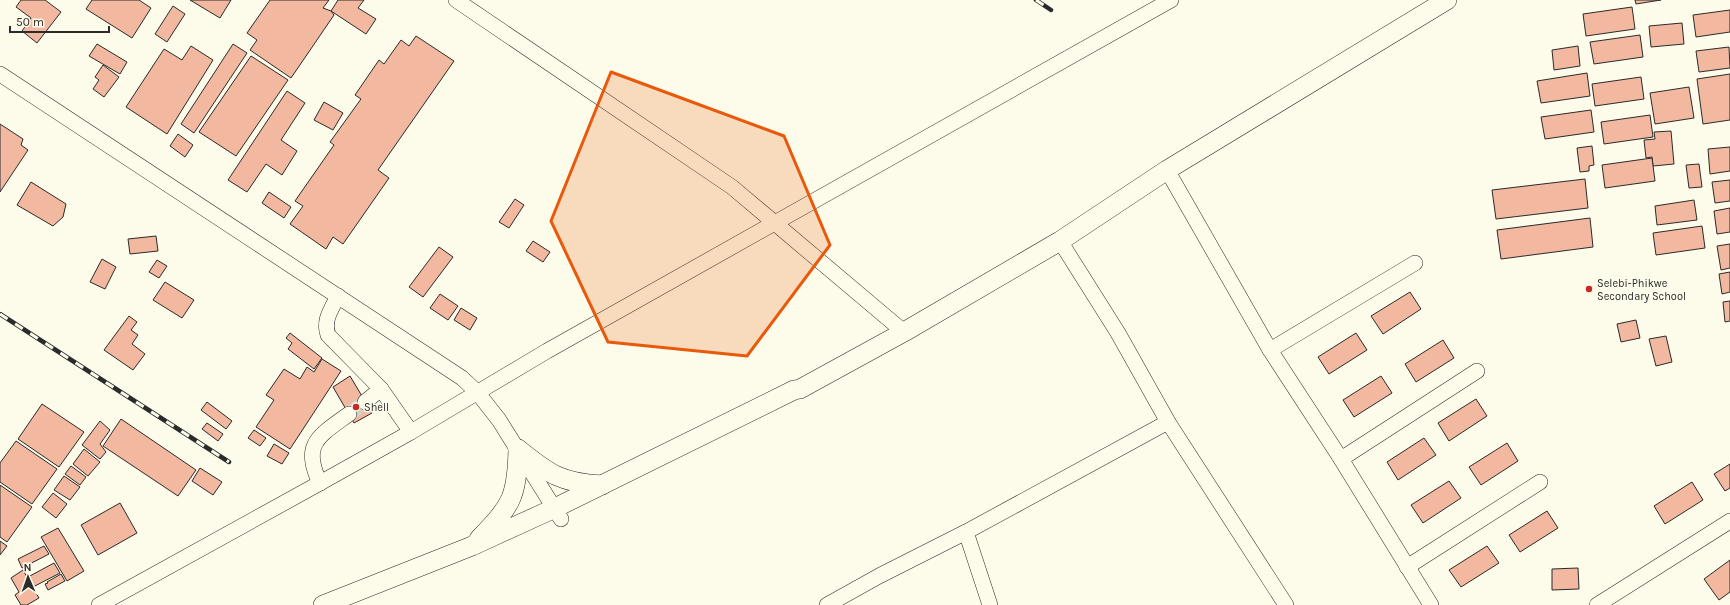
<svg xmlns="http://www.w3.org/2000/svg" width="1730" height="605" font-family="Karla,sans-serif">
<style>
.building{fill:#f2b8a0;stroke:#2b2b2b}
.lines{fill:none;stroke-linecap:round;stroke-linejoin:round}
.minor-tunnel{stroke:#d3d1c4;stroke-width:15;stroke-dasharray:15 8;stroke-linecap:butt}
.minor-casing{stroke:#2b2b2b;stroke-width:16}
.major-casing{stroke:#2b2b2b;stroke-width:20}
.minor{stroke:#fdfbea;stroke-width:15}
.major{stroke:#fdfbea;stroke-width:19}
.rail-casing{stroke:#2b2b2b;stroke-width:4.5}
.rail{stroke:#fdfbea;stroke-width:3;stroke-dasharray:9;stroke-linecap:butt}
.marked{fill:#e8590c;fill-opacity:0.2;stroke:#e8590c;stroke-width:3;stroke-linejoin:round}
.poi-dot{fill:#c62828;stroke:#fdfbea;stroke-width:1.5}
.labels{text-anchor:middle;stroke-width:3;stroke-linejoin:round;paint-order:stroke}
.poi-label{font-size:11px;fill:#2b2b2b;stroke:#fdfbea;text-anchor:start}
</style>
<rect width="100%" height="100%" fill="#fdfbea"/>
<!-- building -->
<g class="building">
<polygon points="21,0 45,0 61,12 37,43 22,31 31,18 16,7"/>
<polygon points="92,0 139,0 151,8 132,38 86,9"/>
<polygon points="190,0 231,0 220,18"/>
<polygon points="270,0 329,0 323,8 331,11 334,15 291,78 250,50 257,40 247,33"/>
<polygon points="338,0 364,0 358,8 376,19 366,34 331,11"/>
<polygon points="1635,0 1661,0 1636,4"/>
<polygon points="173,6 185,14 167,42 155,34"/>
<polygon points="1632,7 1635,29 1586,36 1583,14"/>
<polygon points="1730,10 1730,32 1696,37 1693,15"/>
<polygon points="1682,23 1684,44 1651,47 1649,26"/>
<polygon points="1640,35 1643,57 1594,64 1590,42"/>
<polygon points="416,36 454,61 378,170 389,178 343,244 333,237 326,249 290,224 303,206 295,201 334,145 330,142 361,99 355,95 379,60 384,64 401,40 409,46"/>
<polygon points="97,44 127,62 120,74 89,56"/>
<polygon points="233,44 247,53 194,133 181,124"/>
<polygon points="191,46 213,60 167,134 126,107 164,49 182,60"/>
<polygon points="1578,46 1580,66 1554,70 1552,50"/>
<polygon points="1729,47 1730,68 1699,72 1696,51"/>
<polygon points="251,56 288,80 236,156 199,132"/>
<polygon points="103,65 119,77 104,97 93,89 99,80 95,77"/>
<polygon points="1587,73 1590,96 1541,103 1537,81"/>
<polygon points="1730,74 1730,120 1703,124 1697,79"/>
<polygon points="1641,77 1644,99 1595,106 1592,84"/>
<polygon points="1689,87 1694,118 1655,124 1650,93"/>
<polygon points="287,91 305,103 281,140 297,151 282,175 266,164 247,192 228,180"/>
<polygon points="324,102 343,113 333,130 314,120"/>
<polygon points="1591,110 1594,132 1545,139 1541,117"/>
<polygon points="1650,115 1653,137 1604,144 1601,122"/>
<polygon points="0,124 23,139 21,145 28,150 0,192"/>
<polygon points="1671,131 1674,164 1653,166 1652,157 1646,158 1644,140 1655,139 1654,132"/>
<polygon points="178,134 193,145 185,157 170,146"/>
<polygon points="1592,146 1594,165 1589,166 1589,171 1580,172 1577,148"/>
<polygon points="1730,147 1730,171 1710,174 1708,149"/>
<polygon points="1652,158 1655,181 1605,188 1602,165"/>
<polygon points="1699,164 1702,187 1689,188 1686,165"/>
<polygon points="1585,179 1588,208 1496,219 1492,190"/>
<polygon points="1730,180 1730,201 1715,203 1712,182"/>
<polygon points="31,182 66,204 63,217 53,226 17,205"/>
<polygon points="269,192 291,207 284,218 262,203"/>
<polygon points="515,199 524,205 509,228 499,222"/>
<polygon points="1694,200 1697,220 1657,225 1655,206"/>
<polygon points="1730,208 1730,232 1717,234 1714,211"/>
<polygon points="1590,218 1593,247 1501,259 1497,230"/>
<polygon points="1702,226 1705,248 1656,255 1653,233"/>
<polygon points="156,236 158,251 130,254 128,239"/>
<polygon points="533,241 550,252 543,262 526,251"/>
<polygon points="1730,244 1730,268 1721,270 1717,246"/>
<polygon points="439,247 453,257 423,297 409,287"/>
<polygon points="102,259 116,267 105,289 90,282"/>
<polygon points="157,260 167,266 159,278 149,272"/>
<polygon points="1730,272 1730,292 1722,294 1719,274"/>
<polygon points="165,282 194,300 182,318 153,300"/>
<polygon points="1410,292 1421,309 1383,334 1371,316"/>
<polygon points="440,294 458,306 448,320 430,308"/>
<polygon points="1730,301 1730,321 1725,322 1723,302"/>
<polygon points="461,308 477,318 470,330 454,320"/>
<polygon points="129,316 137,322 131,330 138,335 132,344 145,354 133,370 104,350"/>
<polygon points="1636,320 1640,338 1621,342 1617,324"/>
<polygon points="290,333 322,358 314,369 288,349 292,343 286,338"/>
<polygon points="1356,333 1367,350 1329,374 1318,357"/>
<polygon points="1666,336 1672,362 1656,366 1649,339"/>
<polygon points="1443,340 1454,358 1416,382 1405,364"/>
<polygon points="322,359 341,371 290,449 256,427 274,400 266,395 284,369 300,379 307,367 314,372"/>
<polygon points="350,376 372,413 354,423 333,387"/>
<polygon points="1381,376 1392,393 1354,417 1343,400"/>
<polygon points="1476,399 1487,416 1449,441 1438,423"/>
<polygon points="207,402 232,421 226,429 201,410"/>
<polygon points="42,404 84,432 59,467 18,439"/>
<polygon points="121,419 196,470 178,496 103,446"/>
<polygon points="100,421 110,430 100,444 106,452 100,459 82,445"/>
<polygon points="207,423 223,434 218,441 202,429"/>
<polygon points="254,430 266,438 260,446 248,438"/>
<polygon points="1424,438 1436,455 1398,480 1387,462"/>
<polygon points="16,441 57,469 32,504 0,482 0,463"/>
<polygon points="1507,443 1518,461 1481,485 1469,467"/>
<polygon points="274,444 289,453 282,464 267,456"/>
<polygon points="84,449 100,462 88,476 73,464"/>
<polygon points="1730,464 1730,488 1725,491 1714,474"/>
<polygon points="71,466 86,477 80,485 65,474"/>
<polygon points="200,468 222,482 213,495 192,481"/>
<polygon points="64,476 80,487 70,500 54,490"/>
<polygon points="1449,481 1461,498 1423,523 1411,505"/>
<polygon points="1692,482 1703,500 1665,524 1654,506"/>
<polygon points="0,485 32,507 7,542 0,537"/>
<polygon points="53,493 67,504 56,518 42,507"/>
<polygon points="120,503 137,533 98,555 81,525"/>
<polygon points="1547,511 1558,528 1520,552 1509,535"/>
<polygon points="58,528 84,571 67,581 41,537"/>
<polygon points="0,541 7,546 0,555"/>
<polygon points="44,546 49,554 22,568 18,559"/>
<polygon points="1487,546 1499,563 1461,587 1449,570"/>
<polygon points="1730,560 1730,592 1719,600 1704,579"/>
<polygon points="54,563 60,573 33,587 28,577"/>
<polygon points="1578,568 1579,589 1552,590 1552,569"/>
<polygon points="23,570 39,598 27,605 21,605 15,595 19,592 11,578"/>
<polygon points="61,574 65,581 48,590 45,584 48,583 47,582"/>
</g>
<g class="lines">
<!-- minor-tunnel -->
<polyline class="minor-tunnel" points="349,414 365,402"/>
<defs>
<g id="minor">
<polyline points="456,0 732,187 904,332"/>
<polyline points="0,74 462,378 477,392 499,420 561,519"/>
<polyline points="1167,170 1270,350 1341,459 1431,605"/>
<polyline points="1060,241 1118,333 1168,422 1286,605"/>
<path d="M338 296C331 310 323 320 328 335L381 389 411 432"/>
<polyline points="1270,350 1415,263"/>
<polyline points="365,402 381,389"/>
<polyline points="1341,459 1477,371"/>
<path d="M320 483C301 444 319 436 349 414"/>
<polyline points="966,532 990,605"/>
<polyline points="1407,567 1540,482"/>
<polyline points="99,605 320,483 411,432 547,351 1171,0"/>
<polyline points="827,605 879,576 966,532 1168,422"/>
<polyline points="1597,605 1730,521"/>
</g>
<g id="major">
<path d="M518 449C549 474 561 483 602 485"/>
<path d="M479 539C512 505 517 497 518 449"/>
<polyline points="323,605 472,546 555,508 794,390 800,389 904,332 1060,241 1167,170 1447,0"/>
</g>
</defs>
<!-- minor casing -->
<use href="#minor" class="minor-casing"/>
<!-- major casing -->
<use href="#major" class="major-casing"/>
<!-- minor -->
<use href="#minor" class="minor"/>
<!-- major -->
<use href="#major" class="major"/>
<defs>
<g id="rail">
<polyline points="1036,0 1051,10"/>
<polyline points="0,314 229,462"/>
</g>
</defs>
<!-- rail casing -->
<use href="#rail" class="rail-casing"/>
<!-- rail -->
<use href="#rail" class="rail"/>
</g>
<!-- marked area -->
<path class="marked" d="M611 72 784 136 830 245 747 356 608 342 551 221Z"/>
<!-- markers -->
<g class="poi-dot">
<circle cx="1589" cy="289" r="4"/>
<circle cx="356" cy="407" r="4"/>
</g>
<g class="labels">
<!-- poi labels -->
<g class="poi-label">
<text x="1597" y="287">Selebi-Phikwe<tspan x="1597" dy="13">Secondary School</tspan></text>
<text x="364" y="411">Shell</text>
</g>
</g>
<!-- north arrow -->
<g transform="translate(28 577) rotate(358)" stroke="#fdfbea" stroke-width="3" paint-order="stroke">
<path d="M0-3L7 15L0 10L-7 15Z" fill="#2b2b2b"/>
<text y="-6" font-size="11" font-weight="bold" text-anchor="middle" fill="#2b2b2b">N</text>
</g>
<!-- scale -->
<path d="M10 26v6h99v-6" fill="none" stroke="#2b2b2b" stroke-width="2"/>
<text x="16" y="26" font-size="12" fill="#2b2b2b" stroke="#fdfbea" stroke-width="3" paint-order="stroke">50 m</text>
</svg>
